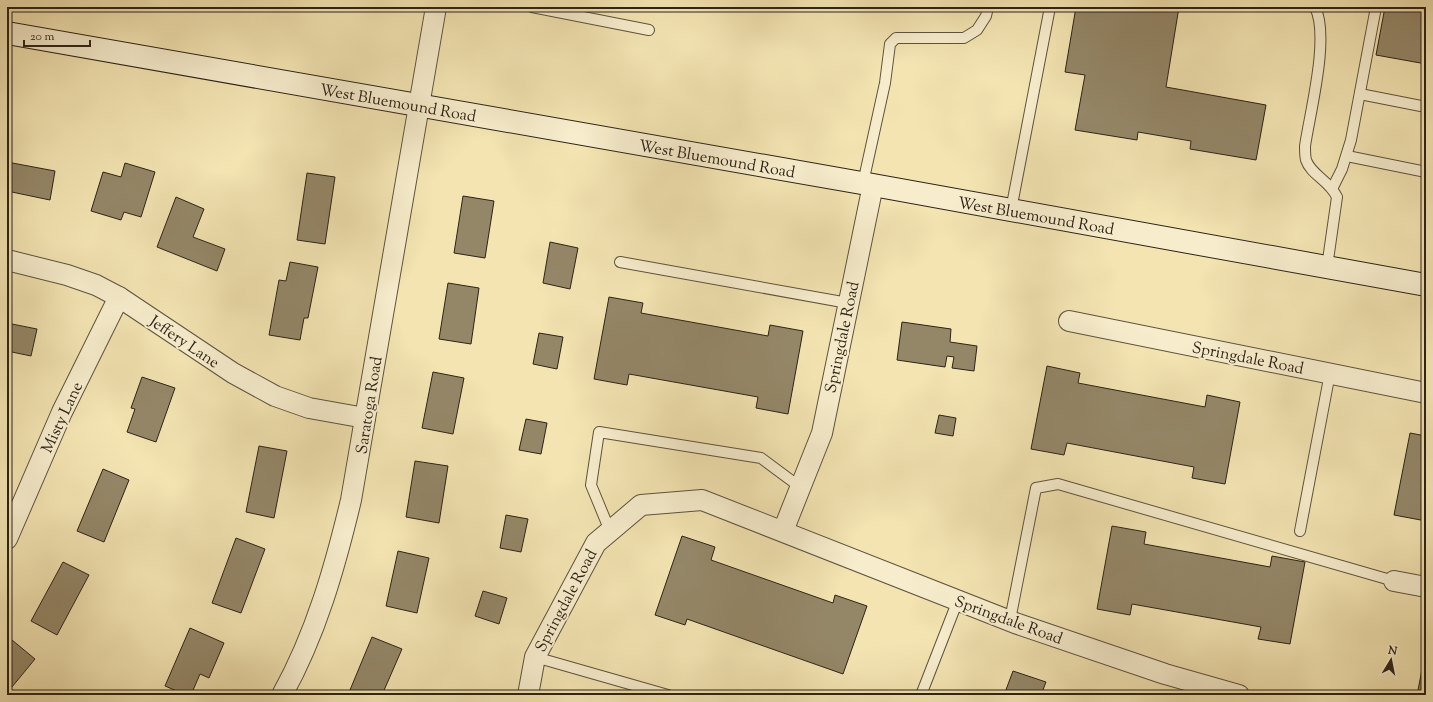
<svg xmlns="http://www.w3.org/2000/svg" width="1433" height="702" font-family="'Sorts Mill Goudy',serif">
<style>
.building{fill:#948768;stroke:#2d2317}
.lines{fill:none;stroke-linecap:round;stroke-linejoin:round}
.service-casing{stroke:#5e533e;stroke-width:12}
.minor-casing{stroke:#5e533e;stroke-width:22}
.secondary-casing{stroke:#2d2317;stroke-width:24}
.service{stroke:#f7edcd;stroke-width:10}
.minor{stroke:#f7edcd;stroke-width:20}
.secondary{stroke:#f7edcd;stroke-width:22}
.labels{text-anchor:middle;stroke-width:4;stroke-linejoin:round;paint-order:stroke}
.street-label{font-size:16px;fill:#2d2317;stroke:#f7edcd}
</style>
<rect width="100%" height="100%" fill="#f3e4b2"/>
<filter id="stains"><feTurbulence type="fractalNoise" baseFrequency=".005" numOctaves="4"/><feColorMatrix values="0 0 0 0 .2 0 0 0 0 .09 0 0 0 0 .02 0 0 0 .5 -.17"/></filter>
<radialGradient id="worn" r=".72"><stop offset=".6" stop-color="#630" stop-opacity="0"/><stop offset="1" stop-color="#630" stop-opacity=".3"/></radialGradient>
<!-- building -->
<g class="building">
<polygon points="1076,7 1179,7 1166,87 1266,105 1256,160 1190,149 1191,141 1138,132 1137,140 1075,130 1085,75 1065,72"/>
<polygon points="1385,7 1426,7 1426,64 1376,55"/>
<polygon points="7,162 55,171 50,200 7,191"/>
<polygon points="125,163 155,172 141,217 124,212 121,220 91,211 103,172 121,177"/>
<polygon points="307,173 335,177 325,244 297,240"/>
<polygon points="463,196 494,201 485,258 454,253"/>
<polygon points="176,197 204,209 193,237 225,249 217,271 157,247"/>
<polygon points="550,242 578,248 570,289 543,283"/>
<polygon points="290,262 318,267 308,318 304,318 300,340 269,335 279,280 286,281"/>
<polygon points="448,283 479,288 471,344 439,339"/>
<polygon points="609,297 643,303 641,313 768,336 770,325 803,331 788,414 756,408 758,397 629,374 627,385 594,379"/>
<polygon points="902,322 951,329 950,342 977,346 974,371 952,368 954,357 947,356 945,367 897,360"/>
<polygon points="7,323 37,329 31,356 7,351"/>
<polygon points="539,333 563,337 557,369 533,364"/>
<polygon points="1047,366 1080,373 1078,383 1205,407 1207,395 1240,402 1225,484 1192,478 1194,467 1067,443 1064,455 1031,449"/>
<polygon points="433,372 464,378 453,434 422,428"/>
<polygon points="142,377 175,388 156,442 127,432 135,409 131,408"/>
<polygon points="939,415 956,418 953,436 935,433"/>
<polygon points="526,419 547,423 541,454 519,450"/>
<polygon points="1410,433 1426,436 1426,521 1394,515"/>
<polygon points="259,446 287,451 274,518 246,512"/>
<polygon points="415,461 448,466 439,523 406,517"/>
<polygon points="103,469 129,480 104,542 77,531"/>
<polygon points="506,515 528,519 521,552 500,548"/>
<polygon points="1112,526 1146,532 1144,544 1270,567 1272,556 1305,562 1290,644 1258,639 1261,627 1132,604 1130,615 1097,609"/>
<polygon points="682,536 715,547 711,560 833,603 835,595 867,606 843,674 687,619 685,625 655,615"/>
<polygon points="236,538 265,549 241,613 212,603"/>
<polygon points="398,551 429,558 417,613 386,606"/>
<polygon points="63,562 89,575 57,635 31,621"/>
<polygon points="483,591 507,598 499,624 475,616"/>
<polygon points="190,628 224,643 209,678 200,674 191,695 186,695 165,686"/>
<polygon points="372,637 402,649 382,695 363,695 350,690"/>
<polygon points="12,640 35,659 7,693 7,647"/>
<polygon points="1426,649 1426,695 1417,695"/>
<polygon points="1013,671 1046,682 1041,695 1004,695"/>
</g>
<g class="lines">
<defs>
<g id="service">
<polyline points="532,7 649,30"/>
<path d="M1315 7C1330 37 1310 112 1305 146 1305 150 1305 156 1306 160 1311 175 1329 180 1337 197L1327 267"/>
<polyline points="1360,94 1426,107"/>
<polyline points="1347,156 1426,172"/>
<polyline points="863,183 885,83 890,44 896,38 964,38 977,30 986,16 988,7"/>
<polyline points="1333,187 1342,169 1351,140 1376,7"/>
<polyline points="1011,210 1050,7"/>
<polyline points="620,262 848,303"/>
<polyline points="610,531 591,485 599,432 761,458 800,487"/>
<polyline points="1300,531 1330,373"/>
<polyline points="1010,620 1036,488 1058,484 1394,581"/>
<polyline points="535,657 668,695"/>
<polyline points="921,695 958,600"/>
</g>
<g id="minor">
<polyline points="7,260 67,275 96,285 119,297 233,373 275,396 309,408 365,418"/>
<polyline points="1069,321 1426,393"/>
<polyline points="783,531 822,433 873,185"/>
<polyline points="7,539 62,412 119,297"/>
<polyline points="1394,581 1426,587"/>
<path d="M282 695C316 634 335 567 351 500L436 7"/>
<polyline points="528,695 535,657 596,543 641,505 702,500 1015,623 1165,674 1239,695"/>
</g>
<polyline id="secondary" points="7,33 873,185 1426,285"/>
</defs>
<!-- service casing -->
<use href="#service" class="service-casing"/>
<!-- minor casing -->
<use href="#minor" class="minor-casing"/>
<!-- secondary casing -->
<use href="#secondary" class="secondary-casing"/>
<!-- service -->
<use href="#service" class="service"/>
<!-- minor -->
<use href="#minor" class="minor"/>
<!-- secondary -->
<use href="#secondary" class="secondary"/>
</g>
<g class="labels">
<!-- street labels -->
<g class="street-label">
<text transform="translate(398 102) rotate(10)" y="6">West Bluemound Road</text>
<text transform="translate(717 158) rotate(10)" y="6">West Bluemound Road</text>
<text transform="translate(1036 215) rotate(10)" y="6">West Bluemound Road</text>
<text transform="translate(841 337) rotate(-78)" y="6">Springdale Road</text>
<text transform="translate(185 341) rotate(34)" y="6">Jeffery Lane</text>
<text transform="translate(1248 357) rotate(11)" y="6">Springdale Road</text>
<text transform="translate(368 405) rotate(-81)" y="6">Saratoga Road</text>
<text transform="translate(61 417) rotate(-65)" y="6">Misty Lane</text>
<text transform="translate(565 600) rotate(-62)" y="6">Springdale Road</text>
<text transform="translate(1009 619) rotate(20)" y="6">Springdale Road</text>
</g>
</g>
<!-- margin -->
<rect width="1433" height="702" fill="none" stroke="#f3e4b2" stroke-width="24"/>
<rect x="8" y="8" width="1417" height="686" fill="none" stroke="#2d2317" stroke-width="2"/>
<rect x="12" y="12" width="1409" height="678" fill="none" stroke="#2d2317"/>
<!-- north arrow -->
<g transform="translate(1391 660) rotate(10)" stroke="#f7edcd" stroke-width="3" paint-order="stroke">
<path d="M0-3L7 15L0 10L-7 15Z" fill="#2d2317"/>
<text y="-6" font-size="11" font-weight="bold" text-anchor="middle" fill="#2d2317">N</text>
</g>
<!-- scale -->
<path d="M24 40v6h66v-6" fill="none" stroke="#2d2317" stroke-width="2"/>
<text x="30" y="40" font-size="12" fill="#2d2317" stroke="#f7edcd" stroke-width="3" paint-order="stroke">20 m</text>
<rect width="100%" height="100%" filter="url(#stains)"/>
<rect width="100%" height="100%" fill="url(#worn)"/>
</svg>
